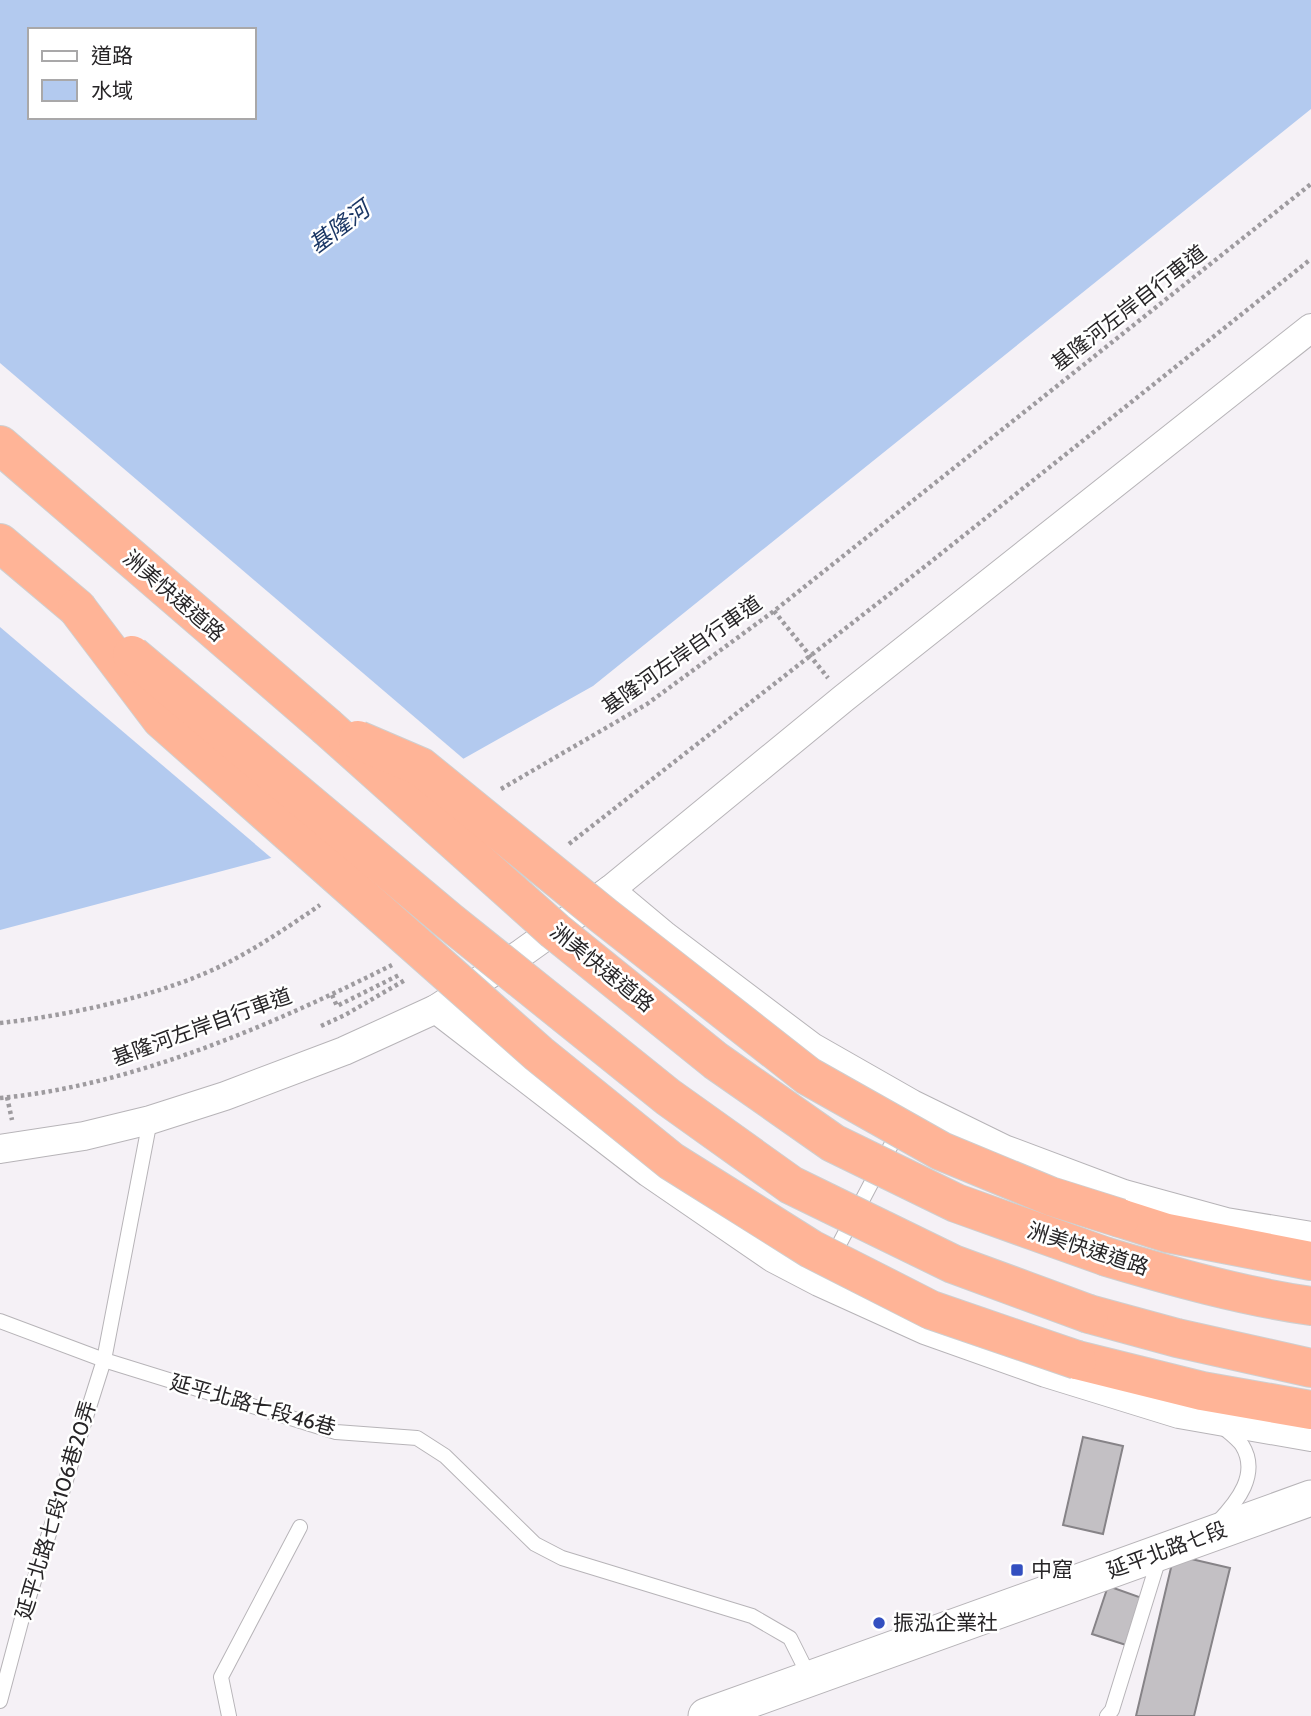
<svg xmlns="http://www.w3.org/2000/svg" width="1311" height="1716" font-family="Cabin,'Noto Sans TC',sans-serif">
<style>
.water{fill:#b3caef;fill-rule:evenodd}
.pier{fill:#f5f1f6}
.building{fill:#c3c0c4;stroke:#868387;stroke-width:2}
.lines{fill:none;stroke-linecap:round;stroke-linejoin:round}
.service-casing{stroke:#b7b4b8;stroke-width:16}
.minor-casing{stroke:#b7b4b8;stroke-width:30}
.tertiary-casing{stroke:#b7b4b8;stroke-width:37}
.trunk-casing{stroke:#cfcfcf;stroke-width:40}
.path{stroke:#9e9b9f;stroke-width:4.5;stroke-dasharray:3.5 3.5;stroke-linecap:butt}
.service{stroke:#fff;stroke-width:14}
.minor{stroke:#fff;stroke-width:28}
.tertiary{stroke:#fff;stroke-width:35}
.trunk{stroke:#ffb497;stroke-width:38}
.trunk-bridge-casing{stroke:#cfcfcf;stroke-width:40;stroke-linecap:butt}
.trunk-bridge{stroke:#ffb497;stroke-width:38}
.poi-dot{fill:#334fc0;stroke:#fff;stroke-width:2.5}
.labels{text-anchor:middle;stroke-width:5;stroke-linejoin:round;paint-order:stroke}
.street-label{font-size:21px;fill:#272527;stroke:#fff}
.poi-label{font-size:21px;fill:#272527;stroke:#fff;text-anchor:start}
.water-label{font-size:23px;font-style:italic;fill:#1c3866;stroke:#fff}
</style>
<rect width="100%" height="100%" fill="#f5f1f6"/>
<!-- water -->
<path class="water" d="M0 0H1311V109L593 686 301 850 0 930ZM30 30H254V117H30Z"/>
<!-- pier -->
<polygon class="pier" points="0,363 466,761 303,853 275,861 0,627"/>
<!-- building -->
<g class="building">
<polygon points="1083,1437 1123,1446 1103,1534 1063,1525"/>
<polygon points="1174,1555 1230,1568 1194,1716 1136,1716"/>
<polygon points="1108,1586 1142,1598 1126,1645 1092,1634"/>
</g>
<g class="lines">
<defs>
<g id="service">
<polyline points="832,1258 899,1130"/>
<polyline points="0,1321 104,1360 336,1432 417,1438 445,1456 535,1544 562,1558 752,1616 790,1638 810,1678"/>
<path d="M1218 1522C1237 1502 1260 1474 1242 1445 1237 1438 1228 1432 1222 1426"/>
<polyline points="0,1701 21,1622 104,1360 150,1120"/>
<polyline points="229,1716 221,1677 300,1527"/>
<polyline points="1107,1716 1112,1710 1160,1555"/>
</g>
<g id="minor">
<polyline points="610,890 665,936 812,1047 912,1104 1004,1149 1124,1194 1226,1222 1311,1236"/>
<polyline points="436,1009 649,1173 773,1258 819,1282 925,1330 1046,1373 1179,1414 1311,1437"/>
<polyline points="0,1149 84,1136 150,1120 225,1096 344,1051 436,1009 522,953 610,890 844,698 1311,328"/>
</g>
<polyline id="tertiary" points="706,1716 1311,1498"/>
<g id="trunk">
<polyline points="0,445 326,726"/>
<polyline points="0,543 77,608"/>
<polyline points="1120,1218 1167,1233 1311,1261"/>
<path d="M1107 1257C1174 1277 1242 1296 1311 1306"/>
<polyline points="1089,1314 1177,1338 1311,1368"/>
<polyline points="1077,1360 1202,1391 1311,1410"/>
</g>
</defs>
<!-- service casing -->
<use href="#service" class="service-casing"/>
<!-- minor casing -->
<use href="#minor" class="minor-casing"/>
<!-- tertiary casing -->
<use href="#tertiary" class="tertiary-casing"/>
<!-- trunk casing -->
<use href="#trunk" class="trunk-casing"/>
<!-- path -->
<g class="path">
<polyline points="774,611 828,678"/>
<polyline points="501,789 647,704 774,611 1311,184"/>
<polyline points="569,844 928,564 1311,259"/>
<polyline points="332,995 337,1006 401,974"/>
<path d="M0 1023C72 1015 165 995 229 962 260 946 291 925 320 905"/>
<polyline points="321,1026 345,1015 405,980"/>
<polyline points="7,1097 12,1120"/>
<path d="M0 1098C132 1086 274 1024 392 965"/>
</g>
<!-- service -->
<use href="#service" class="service"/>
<!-- minor -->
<use href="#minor" class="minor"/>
<!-- tertiary -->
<use href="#tertiary" class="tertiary"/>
<!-- trunk -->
<use href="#trunk" class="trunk"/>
<defs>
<g id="trunk-bridge">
<polyline points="77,608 161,719 539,1054 671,1161 811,1249 931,1310 1077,1360"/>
<polyline points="132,655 449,921 668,1097 791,1185 953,1264 1089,1314"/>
<polyline points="326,726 555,931 716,1061 833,1143 956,1203 1107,1257"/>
<polyline points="358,740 421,767 604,916 808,1076 941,1151 1050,1196 1120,1218"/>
</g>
</defs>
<!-- trunk-bridge casing -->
<use href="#trunk-bridge" class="trunk-bridge-casing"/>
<!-- trunk-bridge -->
<use href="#trunk-bridge" class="trunk-bridge"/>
</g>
<!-- markers -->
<g class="poi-dot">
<rect x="1010" y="1563" width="14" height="14" rx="3.5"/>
<circle cx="879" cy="1623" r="7"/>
</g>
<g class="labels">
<!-- street labels -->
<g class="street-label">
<text transform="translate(1129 308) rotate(-38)" y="7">基隆河左岸自行車道</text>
<text transform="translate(174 596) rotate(41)" y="7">洲美快速道路</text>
<text transform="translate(682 655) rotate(-35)" y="7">基隆河左岸自行車道</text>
<text transform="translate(602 968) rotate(39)" y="7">洲美快速道路</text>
<text transform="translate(202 1027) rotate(-20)" y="7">基隆河左岸自行車道</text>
<text transform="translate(1088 1249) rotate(18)" y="7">洲美快速道路</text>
<text transform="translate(253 1405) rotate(16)" y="7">延平北路七段46巷</text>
<text transform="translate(56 1510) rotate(-73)" y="7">延平北路七段106巷20弄</text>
<text transform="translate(1167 1550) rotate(-20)" y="7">延平北路七段</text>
</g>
<!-- poi labels -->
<g class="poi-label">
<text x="1031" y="1577">中窟</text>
<text x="893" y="1630">振泓企業社</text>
</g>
<!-- water labels -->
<g class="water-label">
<text transform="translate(339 227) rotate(-37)" y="8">基隆河</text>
</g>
</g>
<!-- legend -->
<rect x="28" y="28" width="228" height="91" fill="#ffffff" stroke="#a9a8a9" stroke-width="2"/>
<rect x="42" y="51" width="35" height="10" fill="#ffffff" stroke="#a9a8a9" stroke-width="2"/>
<text x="91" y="63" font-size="21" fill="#272527">道路</text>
<rect x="42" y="80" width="35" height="21" fill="#b3caef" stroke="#a9a8a9" stroke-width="2"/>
<text x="91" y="98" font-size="21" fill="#272527">水域</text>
</svg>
